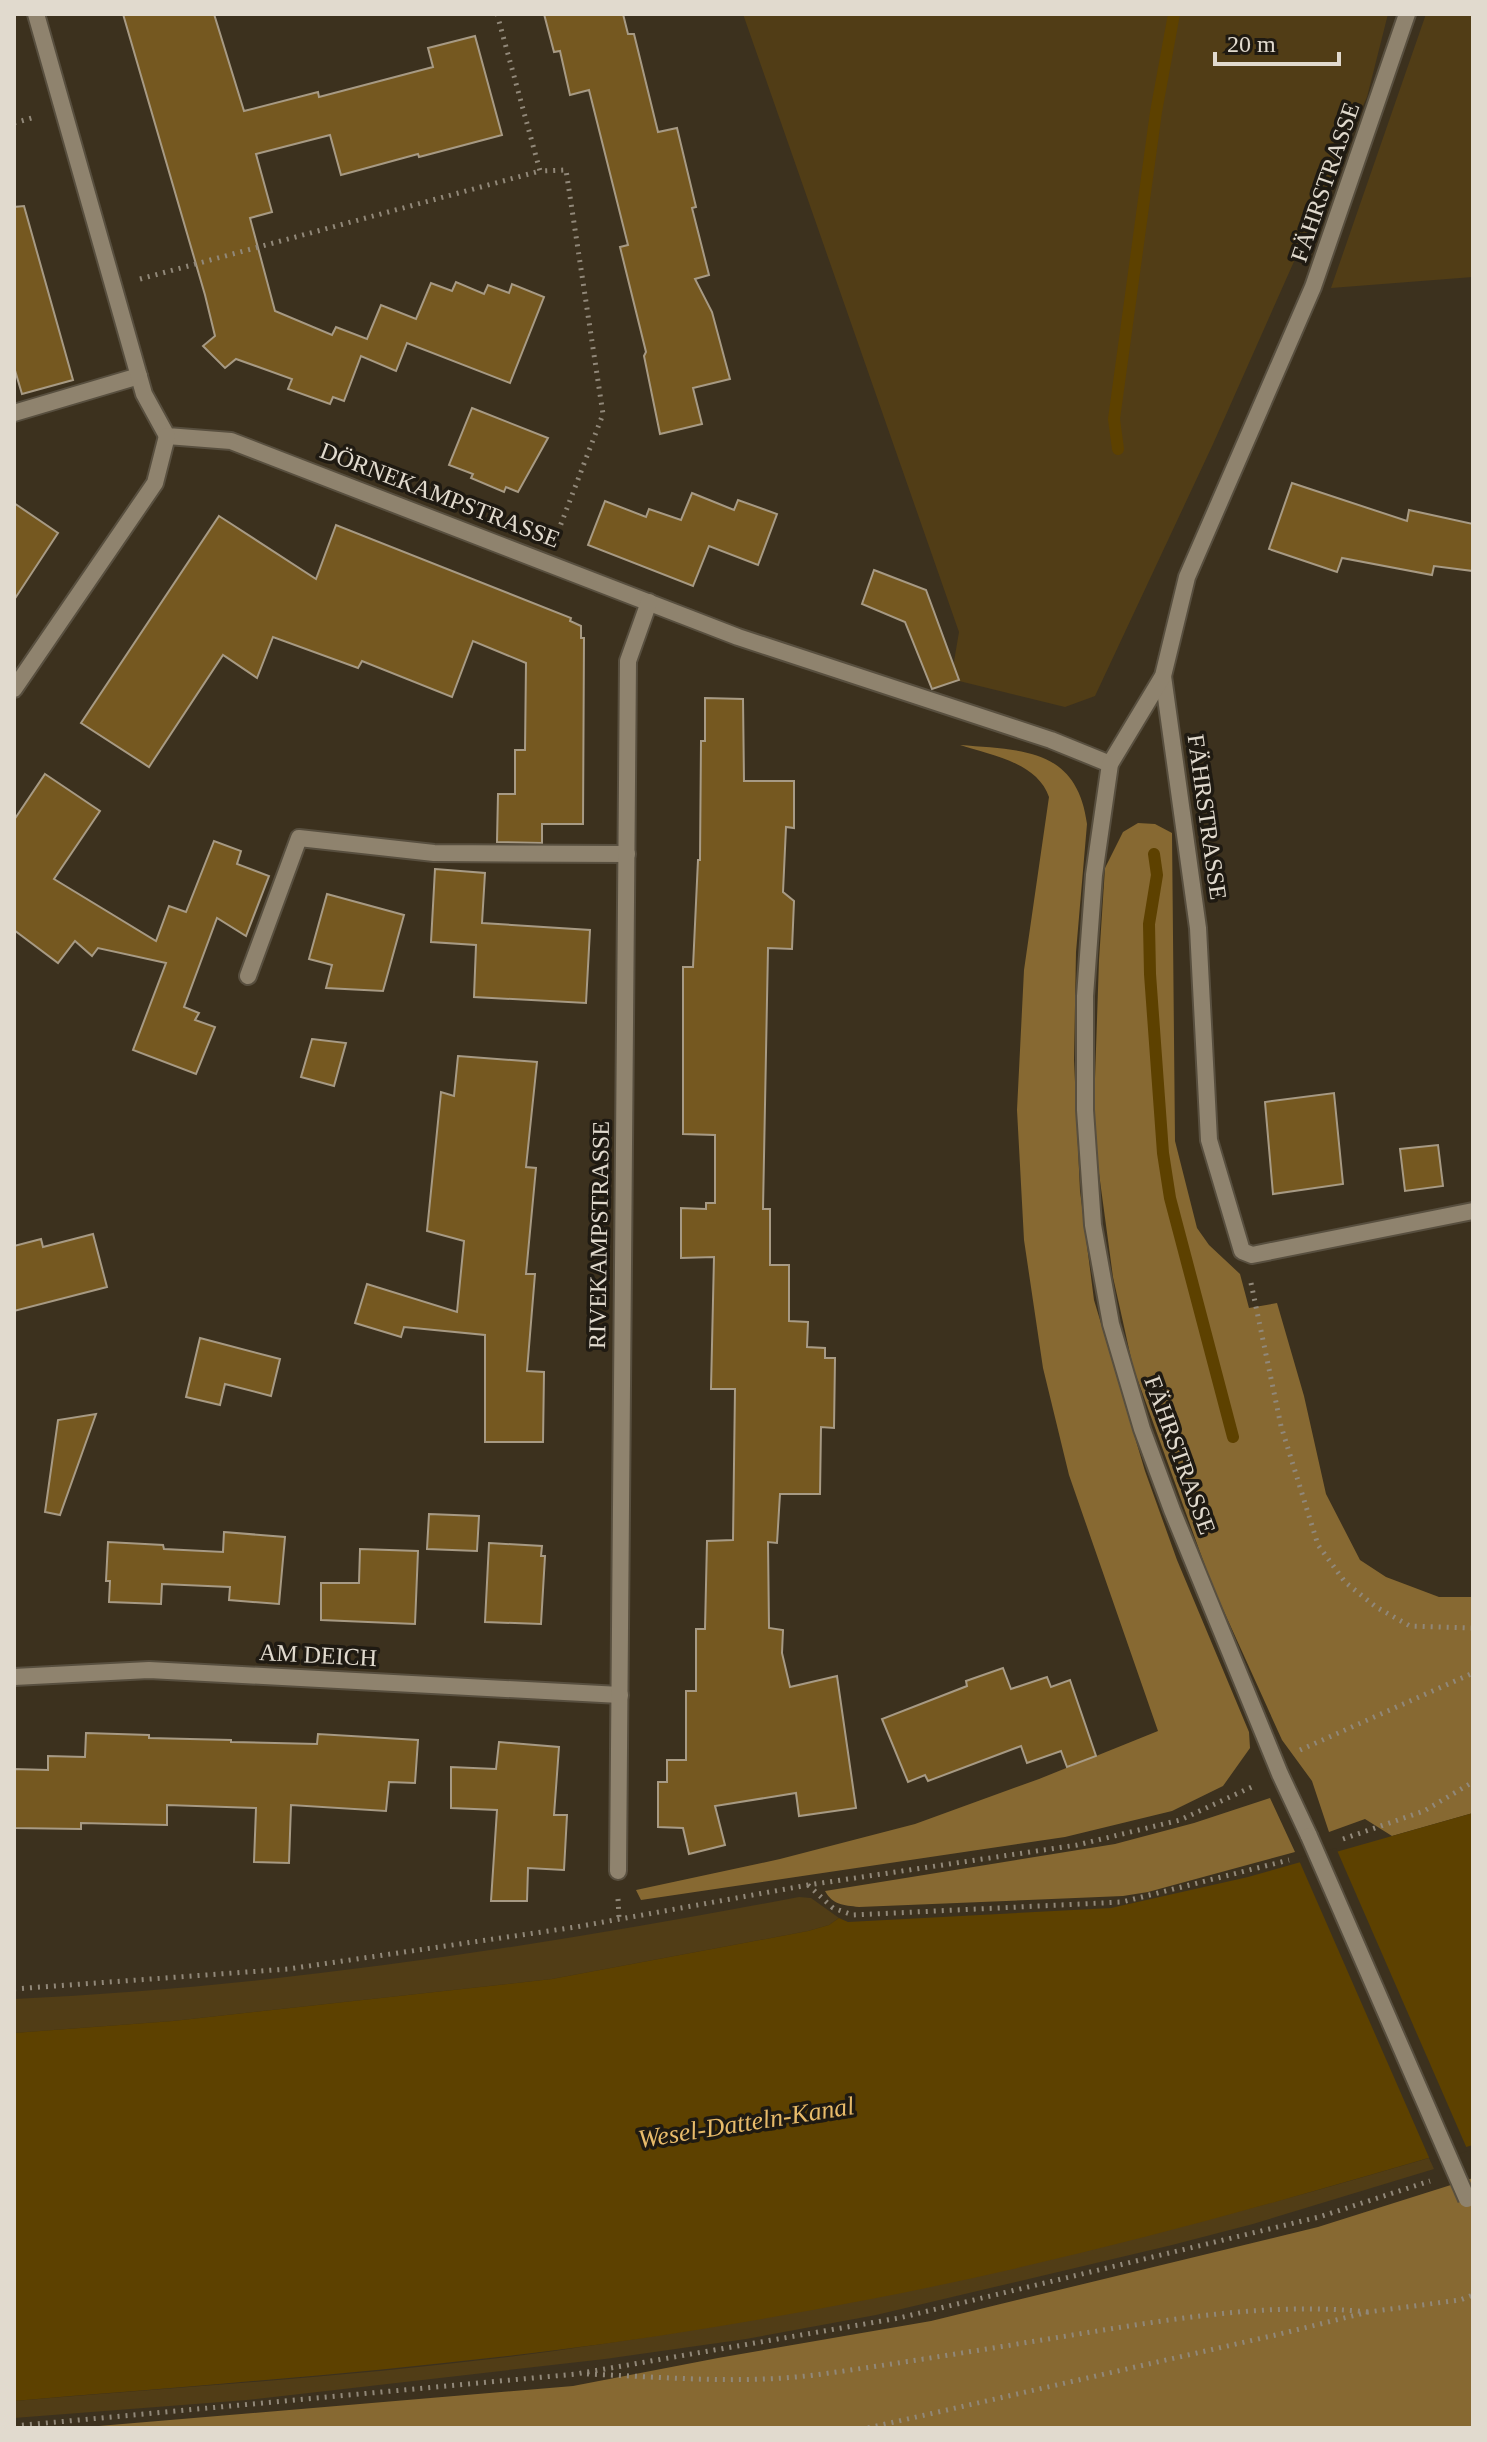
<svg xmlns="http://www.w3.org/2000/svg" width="1487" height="2442" font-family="Georgia,serif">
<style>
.green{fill:#513d16}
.forest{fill:#876932}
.water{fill:#5d4100}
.pier{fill:#3c311e}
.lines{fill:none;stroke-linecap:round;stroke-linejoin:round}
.stream{stroke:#5d4100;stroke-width:12}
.building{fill:#755820;stroke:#a79a84;stroke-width:2}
.service-casing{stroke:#584f3f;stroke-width:20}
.minor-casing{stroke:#584f3f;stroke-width:20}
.path{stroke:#918879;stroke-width:5;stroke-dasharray:2 6;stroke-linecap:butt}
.service{stroke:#8f836e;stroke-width:16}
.minor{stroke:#8f836e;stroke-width:16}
.minor-bridge-casing{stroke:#584f3f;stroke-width:20;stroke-linecap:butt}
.minor-bridge{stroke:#8f836e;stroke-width:16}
.labels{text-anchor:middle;stroke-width:7;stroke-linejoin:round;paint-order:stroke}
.street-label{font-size:24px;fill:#e1dace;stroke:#1f1a12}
.water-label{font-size:26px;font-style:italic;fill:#e8bb6a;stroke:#1f1a12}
</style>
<rect width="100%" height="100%" fill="#3c311e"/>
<!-- green -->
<g class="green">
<polygon points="743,14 1388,14 1367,97 1213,444 1095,696 1065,707 951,679 959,632"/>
<polygon points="1426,14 1473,14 1473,277 1331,288"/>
<path d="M799 1897 811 1898 839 1918 829 1925 808 1931 552 1979 173 2021 14 2033V1999C278 1987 540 1946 799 1897Z"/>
<path d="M1429 2158 1434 2169 1253 2224 1172 2245 876 2315 746 2339 605 2359 247 2400 14 2418V2401C194 2386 375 2375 554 2351 851 2310 1142 2243 1429 2158Z"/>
</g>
<!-- forest -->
<g class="forest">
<path d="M960 745C1022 750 1077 748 1087 824L1076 952 1074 1060 1080 1191 1094 1300 1145 1471 1177 1560 1249 1732 1250 1748 1223 1786 1172 1811 1065 1837 641 1900 636 1890 780 1859 915 1824 1039 1779 1158 1731 1069 1475 1043 1368 1024 1240 1017 1110 1024 970 1049 797C1037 762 990 755 960 745Z"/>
<polygon points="1138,823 1155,824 1172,833 1175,1141 1197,1228 1209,1245 1240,1274 1249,1308 1277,1303 1304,1396 1326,1494 1360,1560 1386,1577 1439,1597 1473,1597 1473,1813 1392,1836 1365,1819 1329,1832 1312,1781 1282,1740 1212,1585 1133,1367 1113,1277 1098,1166 1094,1108 1099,960 1105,868 1123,832"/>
<path d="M1270 1798 1295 1852 1148 1892 1123 1896 859 1907C843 1905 833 1905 825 1891L1115 1844 1194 1823Z"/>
<polygon points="1473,2178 1473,2428 75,2428 573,2386 718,2358 931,2321 1318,2227"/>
</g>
<!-- water -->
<path class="water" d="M1473 1813V2145C1273 2204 1071 2261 866 2300 761 2320 655 2338 549 2351 371 2373 192 2386 14 2401V2033L173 2021 552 1979 808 1931 829 1925 839 1918 848 1922 1111 1908 1248 1877Z"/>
<!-- pier -->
<polygon class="pier" points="1336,1848 1468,2151 1431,2162 1298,1858"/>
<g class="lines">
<!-- stream -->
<g class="stream">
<polyline points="1118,449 1114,419 1156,112 1174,14"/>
<polyline points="1154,854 1157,875 1149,924 1150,974 1163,1153 1170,1198 1233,1437"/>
</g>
</g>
<!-- building -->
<g class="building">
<polygon points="123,14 214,14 244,111 318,92 319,97 433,67 428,48 475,36 502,135 419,157 418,154 341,175 330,135 256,154 272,212 250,218 275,311 332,335 336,327 367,339 381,305 416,319 431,283 452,291 456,282 484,294 488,285 509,293 512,284 544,297 510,383 407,343 396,371 361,356 344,401 333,397 330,404 288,389 292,379 236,359 225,368 203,346 215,336 205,295"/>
<polygon points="544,14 623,14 628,34 634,34 658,132 677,128 696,207 692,208 709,275 695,279 712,312 730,379 693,388 702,424 660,434 644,356 646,352 620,247 628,245 589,90 570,95 560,51 554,52"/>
<polygon points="24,206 73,380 22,394 14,367 14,207"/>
<polygon points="472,408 548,438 518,492 506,487 504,492 471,478 473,474 449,465"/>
<polygon points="1292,483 1407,521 1409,510 1473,524 1473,571 1434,566 1432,575 1342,558 1337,572 1269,549"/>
<polygon points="692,493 734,510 738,500 777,514 758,565 709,546 693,586 588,545 605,501 646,517 649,509 681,520"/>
<polygon points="14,503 58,533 14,600"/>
<polygon points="219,516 316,579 336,525 571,618 570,621 581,626 581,638 584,638 583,824 542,824 542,843 497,842 498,794 515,794 515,750 525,750 526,663 473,641 452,697 362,661 358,668 273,637 257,678 223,655 149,767 81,723"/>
<polygon points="874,570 926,590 959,680 932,689 905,622 862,604"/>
<polygon points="705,698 743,699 744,781 794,781 794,828 786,827 783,892 794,901 792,949 768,948 763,1209 770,1209 770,1265 789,1265 789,1321 808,1322 807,1347 825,1348 825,1358 835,1358 834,1428 821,1427 820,1494 780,1494 777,1543 768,1542 769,1628 783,1630 782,1653 790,1687 837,1676 856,1808 799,1816 796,1793 715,1806 725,1845 689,1854 683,1828 658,1827 658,1782 667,1782 667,1760 686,1760 686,1691 696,1691 696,1629 705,1629 707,1541 733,1540 735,1389 711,1389 714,1257 681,1258 681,1208 706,1209 706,1203 715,1203 715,1135 683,1134 683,967 693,967 698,860 700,860 701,741 705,741"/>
<polygon points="45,774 100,811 54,879 156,941 169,906 186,912 214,841 241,851 237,864 269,876 246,936 217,918 184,1007 199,1013 195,1020 215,1027 196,1074 133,1050 166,963 98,948 92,956 75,941 58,963 14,930 14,820"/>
<polygon points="435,869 485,873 482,923 590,930 586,1003 474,997 476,945 431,942"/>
<polygon points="327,894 404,915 383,991 326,988 332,965 309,959"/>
<polygon points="312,1039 346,1043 334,1086 301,1077"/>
<polygon points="458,1056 537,1062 526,1167 536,1168 526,1274 535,1274 527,1371 544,1372 543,1442 485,1442 485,1335 404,1327 401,1337 355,1323 367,1284 457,1312 464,1241 427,1231 441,1092 454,1096"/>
<polygon points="1334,1093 1343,1184 1273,1194 1265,1102"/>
<polygon points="1438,1145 1443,1186 1405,1191 1400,1149"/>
<polygon points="93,1234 107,1287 14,1311 14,1246 41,1239 43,1247"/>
<polygon points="200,1338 280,1359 271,1396 225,1384 220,1405 186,1397"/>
<polygon points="96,1414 60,1515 45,1512 58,1420"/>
<polygon points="429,1514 479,1516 477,1551 427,1549"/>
<polygon points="224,1532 285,1537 279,1604 229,1600 230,1587 162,1584 161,1604 109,1602 110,1581 106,1581 108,1542 163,1545 164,1549 223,1552"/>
<polygon points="489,1543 542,1546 541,1556 545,1556 541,1624 485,1622"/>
<polygon points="360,1549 418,1551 415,1624 321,1620 321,1583 359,1583"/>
<polygon points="1003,1668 1011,1689 1047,1677 1051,1687 1070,1680 1096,1756 1067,1767 1061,1751 1027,1763 1021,1746 928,1781 925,1775 908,1782 882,1719 967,1686 966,1681"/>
<polygon points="86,1733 149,1735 149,1738 231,1740 231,1742 317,1744 318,1734 418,1740 415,1783 389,1782 386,1811 291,1805 289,1863 254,1862 256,1808 167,1805 167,1825 81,1823 81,1829 14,1828 14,1769 48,1770 48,1756 85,1757"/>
<polygon points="499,1742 559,1747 554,1815 567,1815 564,1870 528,1868 527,1901 491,1901 497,1810 451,1808 451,1767 496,1769"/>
</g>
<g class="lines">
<defs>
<g id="service">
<polyline points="14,413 139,376"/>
<polyline points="248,976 299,838 434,853 627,854"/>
</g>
<g id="minor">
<polyline points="36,14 144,394 167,436 231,441 738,637 1051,740 1110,764"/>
<polyline points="1163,676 1198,928 1209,1140 1242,1251 1252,1255 1473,1211"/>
<polyline points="14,689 155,483 167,436"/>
<polyline points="14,1677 149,1670 620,1695"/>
<polyline points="1309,1836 1280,1774 1172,1510 1142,1429 1111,1324 1093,1225 1085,1110 1085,996 1094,875 1110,764 1163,676 1187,577 1313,287 1407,14"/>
<polyline points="618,1871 628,661 649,602"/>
</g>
</defs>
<!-- service casing -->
<use href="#service" class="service-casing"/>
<!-- minor casing -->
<use href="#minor" class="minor-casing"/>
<!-- path -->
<g class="path">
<polyline points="497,14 540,171 566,170 603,414 556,537"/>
<polyline points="14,123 35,117"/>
<polyline points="140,279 540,171"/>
<polyline points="1251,1283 1281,1426 1318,1545 1345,1582 1376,1607 1410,1626 1473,1628"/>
<polyline points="1300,1750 1473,1673"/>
<polyline points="1343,1839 1424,1811 1473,1782"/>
<polyline points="808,1885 833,1908 853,1915 1122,1902 1289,1860"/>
<polyline points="618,1899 619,1918"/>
<polyline points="14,1989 288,1969 576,1927 808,1885 1077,1845 1180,1820 1256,1785"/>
<path d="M587 2374C665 2377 744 2385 822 2374 910 2362 998 2347 1085 2333 1178 2318 1274 2302 1368 2312"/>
<polyline points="14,2426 576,2374 899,2318 1319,2217 1430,2181"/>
<polyline points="868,2428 1280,2334 1368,2312 1460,2300 1473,2295"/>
</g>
<!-- service -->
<use href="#service" class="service"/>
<!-- minor -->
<use href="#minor" class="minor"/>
<defs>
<polyline id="minor-bridge" points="1309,1836 1467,2199"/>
</defs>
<!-- minor-bridge casing -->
<use href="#minor-bridge" class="minor-bridge-casing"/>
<!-- minor-bridge -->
<use href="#minor-bridge" class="minor-bridge"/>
</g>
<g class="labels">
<!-- street labels -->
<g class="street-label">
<text transform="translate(1325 182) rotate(-71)" y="8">FÄHRSTRASSE</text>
<text transform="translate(440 495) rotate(21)" y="8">DÖRNEKAMPSTRASSE</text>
<text transform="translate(1207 817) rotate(82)" y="8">FÄHRSTRASSE</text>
<text transform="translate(599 1235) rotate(-89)" y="8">RIVEKAMPSTRASSE</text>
<text transform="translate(1180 1455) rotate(70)" y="8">FÄHRSTRASSE</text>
<text transform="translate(318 1655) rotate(3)" y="8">AM DEICH</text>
</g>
<!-- water labels -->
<g class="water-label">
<text transform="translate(746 2122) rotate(-9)" y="9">Wesel-Datteln-Kanal</text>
</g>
</g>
<!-- border -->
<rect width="1487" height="2442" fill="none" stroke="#e1dace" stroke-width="32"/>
<!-- scale -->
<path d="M1215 52v12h124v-12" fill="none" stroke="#e1dace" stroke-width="4"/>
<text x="1227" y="52" font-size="24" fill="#e1dace" stroke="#1f1a12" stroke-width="6" paint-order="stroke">20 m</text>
</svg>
